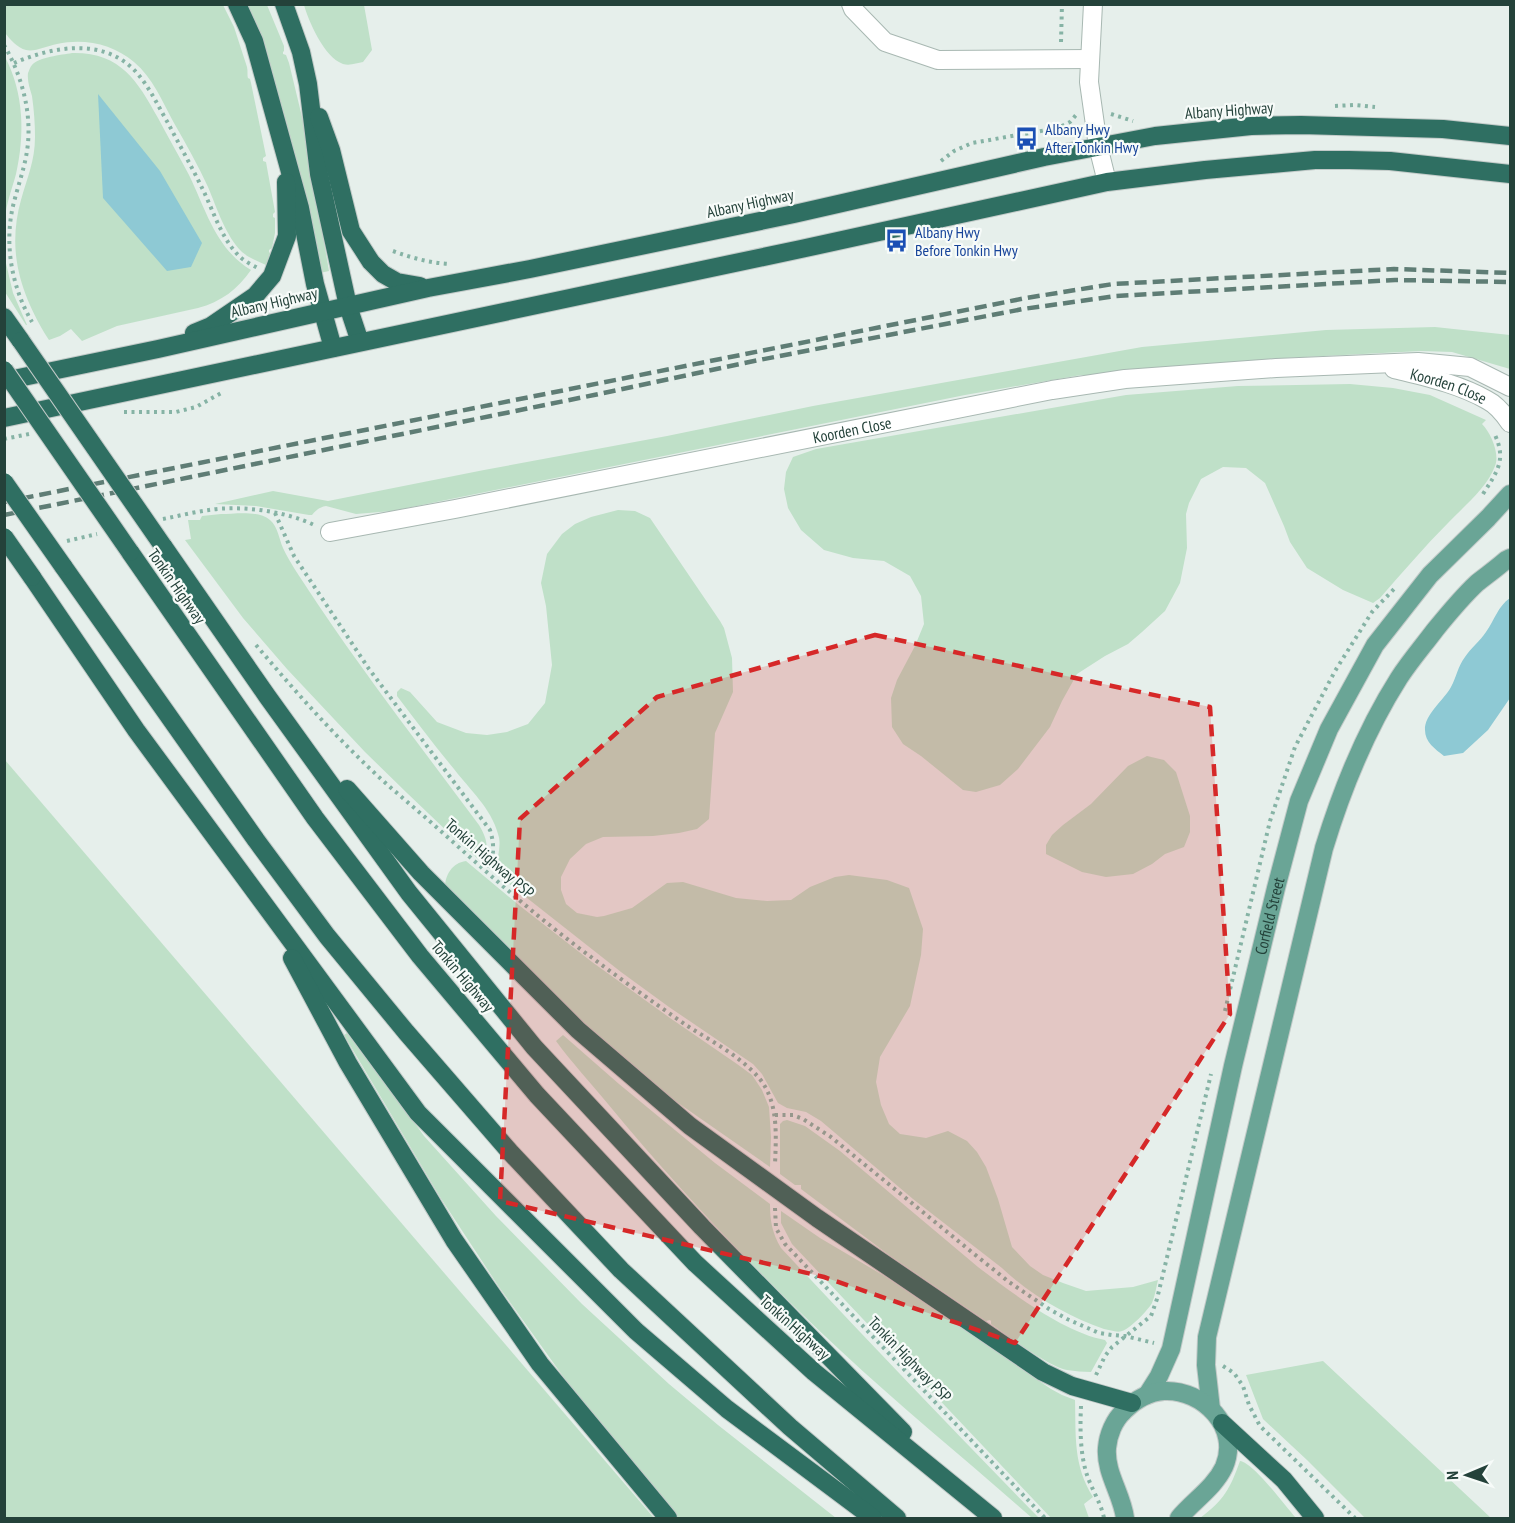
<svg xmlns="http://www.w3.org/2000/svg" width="1515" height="1523" font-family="'PT Sans Narrow',sans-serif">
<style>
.green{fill:#bfe0c8}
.water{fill:#8ec9d4}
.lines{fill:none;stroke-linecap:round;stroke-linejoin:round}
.minor-casing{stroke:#a8b8b2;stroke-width:20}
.major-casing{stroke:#c2cac8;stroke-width:20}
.highway-casing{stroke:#c2cac8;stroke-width:20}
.path{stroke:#86b3a5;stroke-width:4;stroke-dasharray:3 4.5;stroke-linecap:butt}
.minor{stroke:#fff;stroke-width:18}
.major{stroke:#6aa596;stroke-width:18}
.highway{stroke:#2f6f62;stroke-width:18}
.rail{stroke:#5f7d75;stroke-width:4.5;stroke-dasharray:12 6;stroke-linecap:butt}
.highway-bridge-casing{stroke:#c2cac8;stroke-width:20;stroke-linecap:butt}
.highway-bridge{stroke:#2f6f62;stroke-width:18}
.marked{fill:#d62828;fill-opacity:0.2;stroke:#d62828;stroke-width:4.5;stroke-dasharray:12 8;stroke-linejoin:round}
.labels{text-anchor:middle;stroke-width:4.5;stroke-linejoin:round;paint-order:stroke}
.street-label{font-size:16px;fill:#24423a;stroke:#f7fbf9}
.transit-label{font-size:16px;fill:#164399;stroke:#f7fbf9;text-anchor:start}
</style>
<rect width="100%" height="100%" fill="#e6efeb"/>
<!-- green -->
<g class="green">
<path d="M4 5H223L234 27 247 67C248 71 247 75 248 78L250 79 251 83 266 156 263 158V161L266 162 275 212 273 214V217L275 218V233L272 248 269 250V252L271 254 266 265C257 261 249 258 242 252 225 235 217 208 208 187 198 165 186 144 174 123 162 101 153 78 134 62 113 44 84 38 57 44 47 46 35 52 26 50 17 48 10 39 5 33Z"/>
<polygon points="246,5 267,5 284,46 284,51 283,52 283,54 286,55 289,63 303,121 329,271 320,273"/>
<path d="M304 5H364L372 50 363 62C357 63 350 66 343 64 324 57 309 22 304 5Z"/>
<path d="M72 53C120 52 137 80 158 118 168 137 179 156 189 175 206 210 216 249 251 270 238 289 221 302 198 308L117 326 82 341 71 329 60 336 49 340C33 315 19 285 16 255 14 237 16 217 21 200 27 178 35 161 35 137 35 124 34 110 32 96 30 89 27 81 28 73 29 71 30 67 32 65 39 57 61 55 72 53Z"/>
<path d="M5 57C24 93 25 135 16 174 12 189 6 204 5 219Z"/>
<polygon points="5,259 13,293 27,325 26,325 5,292"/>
<path d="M1435 327 1510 335V369L1452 352 1421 351 1267 359 1121 375H1081L965 395 392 511 356 514 326 506C320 507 316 510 312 515H309L256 506 215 504 273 491 328 501 484 470 667 436 813 406 1142 347 1326 330Z"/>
<path d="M1350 384 1393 388 1430 395 1486 420 1482 424C1491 433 1500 454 1495 466 1487 488 1463 507 1448 523 1424 547 1402 573 1380 598L1373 603 1343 590 1307 568 1290 542 1284 526 1265 483 1246 468 1223 467 1201 479 1189 503 1186 514 1187 548 1180 583 1165 611 1142 632 1128 644 1105 656 1077 674 1062 701 1050 727 1018 769 1000 785 976 792 963 790 921 756 903 744 892 727 891 698 897 680 915 646 924 624 921 596 910 576 884 561 853 558 824 550 801 530 788 508 784 489 786 472 793 457 816 449 1126 395 1238 386Z"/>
<path d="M618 510 635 511 650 518 720 621 724 628 732 658 733 692 715 733 709 819 697 829 679 833 653 836 603 837 586 844 570 859 561 877V890L566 904 577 913 597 917 604 916 632 908 667 883 683 882 736 898 767 901 791 900 810 887 835 877 849 875 887 880 909 888 923 929 921 955 910 1006 880 1057 876 1082 881 1105 889 1124 900 1134 926 1138 948 1131 967 1141 977 1152 986 1167 998 1199 1012 1247 1030 1266 1043 1275 1063 1283 1086 1291 1133 1287 1158 1280C1156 1288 1155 1296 1152 1303 1148 1310 1130 1329 1122 1331 1117 1333 1110 1330 1104 1329 1068 1317 1029 1294 1002 1268L913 1199 821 1121 806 1112 787 1108 778 1103 762 1074 753 1064 669 1007 621 972 498 875C494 862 503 848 498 834 491 808 470 790 454 769 434 745 416 721 397 696V692L401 688 410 692 437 722 466 733 487 735 507 732 528 724 545 703 552 665 546 606 541 583 547 554 562 534 575 524 591 517Z"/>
<path d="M221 514C235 514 258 510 270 520 278 527 279 539 283 548 290 564 307 587 317 603 368 679 424 751 479 825 486 837 490 847 483 860L477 858 451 835 407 793 365 752 287 669 243 618 185 540 191 539 188 520H200L202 516Z"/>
<polygon points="1147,756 1164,760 1176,772 1190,816 1190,832 1184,847 1165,854 1152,864 1133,874 1106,877 1082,872 1046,854 1046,845 1052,835 1063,825 1091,804 1128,766"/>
<polygon points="5,760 654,1518 5,1518"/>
<path d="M466 861 520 906 592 962 670 1018 737 1064 752 1075 762 1090 769 1107 771 1137 770 1167 661 1091 596 1036 445 888C445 875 452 863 466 861Z"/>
<polygon points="347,1033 389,1087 424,1136 496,1216 582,1304 669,1384 718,1425 836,1518 677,1518 646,1482 575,1393 499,1287 440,1197 344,1035"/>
<path d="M563 1035 619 1084 715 1163 770 1204C770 1220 772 1233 781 1248 866 1339 952 1429 1039 1518H1032C969 1462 903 1409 841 1351 758 1274 680 1191 608 1104 591 1083 572 1063 556 1041Z"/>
<path d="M787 1120 805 1126 840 1151 978 1267C1012 1293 1063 1332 1105 1340L1107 1343 1091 1372C1083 1372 1075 1371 1067 1370 1049 1367 1008 1336 991 1324V1321L990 1320 986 1321 889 1255 801 1189V1185H795L780 1174V1124L783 1121Z"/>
<path d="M781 1211 820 1238 886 1277 1051 1389 1062 1395 1075 1400C1076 1436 1073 1465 1093 1497L1084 1504 1089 1518H1051L792 1244 781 1223Z"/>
<polygon points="1323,1361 1491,1518 1365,1518 1307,1460 1263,1419 1246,1375"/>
<path d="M1240 1461C1254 1463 1285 1506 1296 1518H1200C1224 1500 1230 1489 1240 1461Z"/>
</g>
<!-- water -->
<g class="water">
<polygon points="98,94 160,171 202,243 191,267 167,271 103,198"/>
<path d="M1510 598V698L1488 730 1463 753 1444 756C1435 749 1425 742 1425 730 1424 715 1444 700 1451 687 1456 678 1458 666 1465 657 1471 648 1480 641 1486 632 1494 621 1498 606 1510 598Z"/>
</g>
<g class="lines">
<defs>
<g id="minor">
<polyline points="851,4 853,9 885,42 938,60 1090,59"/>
<polyline points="1093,4 1089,82 1098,146 1107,182"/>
<path id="s1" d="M1394 369C1426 377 1459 384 1487 400 1497 405 1504 414 1510 423"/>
<path id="s2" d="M330 532 455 509 1052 390 1125 379 1276 368 1418 362 1470 367 1510 387"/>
</g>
<g id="major">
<path id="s3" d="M1147 1395 1159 1376 1171 1349 1233 1066 1276 888 1299 801 1329 729 1375 645 1430 575 1488 518 1510 494"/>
<path d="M1211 1409 1206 1365 1207 1337 1324 848C1342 789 1366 730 1399 678 1410 661 1423 646 1435 630 1448 614 1462 597 1477 583 1487 575 1497 568 1506 560L1510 558"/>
<path d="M1125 1518C1122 1494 1105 1473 1107 1448 1108 1435 1114 1420 1124 1411 1135 1400 1148 1392 1164 1391 1203 1389 1241 1428 1224 1467 1214 1488 1193 1501 1179 1518"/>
</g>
<g id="highway">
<polyline points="237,4 254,41 300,208 315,284 333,348"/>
<polyline points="284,4 301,52 308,84 319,174 348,306 360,342"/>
<polyline points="319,117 331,150 351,231 371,262 383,274 397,282 420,286"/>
<polyline points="4,317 21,341"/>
<polyline points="194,333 211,326 255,296 272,276 287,236 286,182"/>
<polyline points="4,381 158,349 428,288 530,269 794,214 1044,157 1155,136 1251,126 1301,125 1443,129 1510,136"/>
<polyline points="4,418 801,249 1107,182 1205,170 1315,160 1349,160 1390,161 1510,174"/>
<polyline points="163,546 267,696 409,893 534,1047 702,1227 903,1432"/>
<polyline points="130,552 315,818 420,956 537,1095 695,1263 814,1372 993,1518"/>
<polyline points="63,566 256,840 327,936 406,1032 510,1152 621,1270 790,1427 897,1518"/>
<polyline points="32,577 136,730 418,1113 636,1331 727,1409 873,1518"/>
<polyline points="347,789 421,873 578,1030 690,1126 817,1218 1043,1372 1072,1386 1132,1403"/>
<polyline points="292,958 348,1063 454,1240 540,1364 668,1518"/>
<polyline points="1222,1423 1284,1480 1315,1518"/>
</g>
</defs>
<!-- minor casing -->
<use href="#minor" class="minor-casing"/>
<!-- major casing -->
<use href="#major" class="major-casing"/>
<!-- highway casing -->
<use href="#highway" class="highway-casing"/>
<!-- path -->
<g class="path">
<polyline points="1061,42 1062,4"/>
<path d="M4 45C21 74 31 109 28 143 26 165 18 185 13 206 4 245 12 288 32 322"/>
<path d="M14 63C54 46 105 37 137 73 150 88 158 106 168 123 180 146 193 169 204 192 214 213 222 239 239 256 244 261 252 265 258 268"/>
<polyline points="1335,106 1354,105 1375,107"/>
<polyline points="1111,114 1133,121"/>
<polyline points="941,161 954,151 972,143 1058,128 1070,122 1076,115"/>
<path d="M393 251C412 258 430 263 450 264"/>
<polyline points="124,412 176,412 196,407 223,392"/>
<polyline points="4,439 29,434"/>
<path d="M1483 494C1496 473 1507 461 1495 435"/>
<path d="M275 513 294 556 369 669 490 830C495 846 494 857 487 872"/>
<path d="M163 519C178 516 194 512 209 510 241 505 285 511 314 525"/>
<polyline points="67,541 97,534"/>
<path d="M256 645C289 684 323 723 360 759 383 782 409 803 434 825 484 870 533 914 587 954 619 978 653 1002 686 1025 711 1041 740 1056 759 1078 779 1102 776 1136 775 1165"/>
<polyline points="1225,1011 1270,821 1295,747 1335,671 1372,612 1394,589"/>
<polyline points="775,1115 793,1115 803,1119 831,1137 968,1249 1009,1282 1049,1309 1067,1319 1099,1333 1112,1335 1125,1336 1154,1343"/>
<polyline points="775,1208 776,1228 785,1244 1045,1518"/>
<polyline points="1223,1366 1234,1373 1243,1386 1249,1405 1260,1426 1355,1518"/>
<polyline points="1096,1375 1105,1356 1112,1347 1151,1316 1157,1299 1211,1074"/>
<path d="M1081 1406C1080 1428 1080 1454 1087 1475 1092 1490 1101 1503 1104 1518"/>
</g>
<!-- minor -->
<use href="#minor" class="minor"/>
<!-- major -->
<use href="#major" class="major"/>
<!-- highway -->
<use href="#highway" class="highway"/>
<!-- rail -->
<g class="rail">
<polyline points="4,502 1026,298 1113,284 1394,269 1510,273"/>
<polyline points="4,515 594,395 759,360 1023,309 1116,296 1395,280 1510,282"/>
</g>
<defs>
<g id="highway-bridge">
<polyline points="21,341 163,546"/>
<polyline points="4,370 130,552"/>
<polyline points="4,482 63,566"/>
<polyline points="4,537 32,577"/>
</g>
</defs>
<!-- highway-bridge casing -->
<use href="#highway-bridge" class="highway-bridge-casing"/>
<!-- highway-bridge -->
<use href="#highway-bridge" class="highway-bridge"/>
</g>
<!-- marked area -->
<path class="marked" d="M875 635 1210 707 1230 1014 1015 1343 824 1277 500 1201 520 819 657 697Z"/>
<!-- icons -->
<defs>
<symbol id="bus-bare" viewBox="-9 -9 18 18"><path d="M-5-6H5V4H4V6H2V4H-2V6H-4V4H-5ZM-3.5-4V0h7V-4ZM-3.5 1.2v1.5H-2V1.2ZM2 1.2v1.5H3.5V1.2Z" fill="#1a4fb4" stroke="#f7fbf9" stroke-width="2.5" paint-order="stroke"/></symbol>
</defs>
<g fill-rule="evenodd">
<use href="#bus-bare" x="1010" y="122" width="33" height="33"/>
<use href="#bus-bare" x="880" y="224" width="33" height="33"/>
</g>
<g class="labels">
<!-- street labels -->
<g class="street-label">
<text transform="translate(1229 110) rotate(-4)" y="6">Albany Highway</text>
<text transform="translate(750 203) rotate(-12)" y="6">Albany Highway</text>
<text transform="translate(274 302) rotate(-13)" y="6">Albany Highway</text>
<text dy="6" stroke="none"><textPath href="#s1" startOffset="57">Koorden Close</textPath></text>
<text dy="6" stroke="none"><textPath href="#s2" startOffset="532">Koorden Close</textPath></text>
<text transform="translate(177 586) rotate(55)" y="6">Tonkin Highway</text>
<text transform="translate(490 858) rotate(41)" y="6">Tonkin Highway PSP</text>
<text dy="6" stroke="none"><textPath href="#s3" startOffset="496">Corfield Street</textPath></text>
<text transform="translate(463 976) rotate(50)" y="6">Tonkin Highway</text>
<text transform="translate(795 1327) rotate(42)" y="6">Tonkin Highway</text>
<text transform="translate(910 1359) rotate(46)" y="6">Tonkin Highway PSP</text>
</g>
<!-- transit labels -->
<g class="transit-label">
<text x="1045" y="135">Albany Hwy<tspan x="1045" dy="18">After Tonkin Hwy</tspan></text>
<text x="915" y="238">Albany Hwy<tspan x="915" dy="18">Before Tonkin Hwy</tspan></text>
</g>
</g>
<!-- border -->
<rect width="1515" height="1523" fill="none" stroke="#24423a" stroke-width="12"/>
<!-- north arrow -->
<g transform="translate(1467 1475) rotate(268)" stroke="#f7fbf9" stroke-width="4.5" paint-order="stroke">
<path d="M0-4.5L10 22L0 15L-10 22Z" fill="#24423a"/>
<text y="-9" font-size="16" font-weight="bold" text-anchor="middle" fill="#24423a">N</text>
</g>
</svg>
